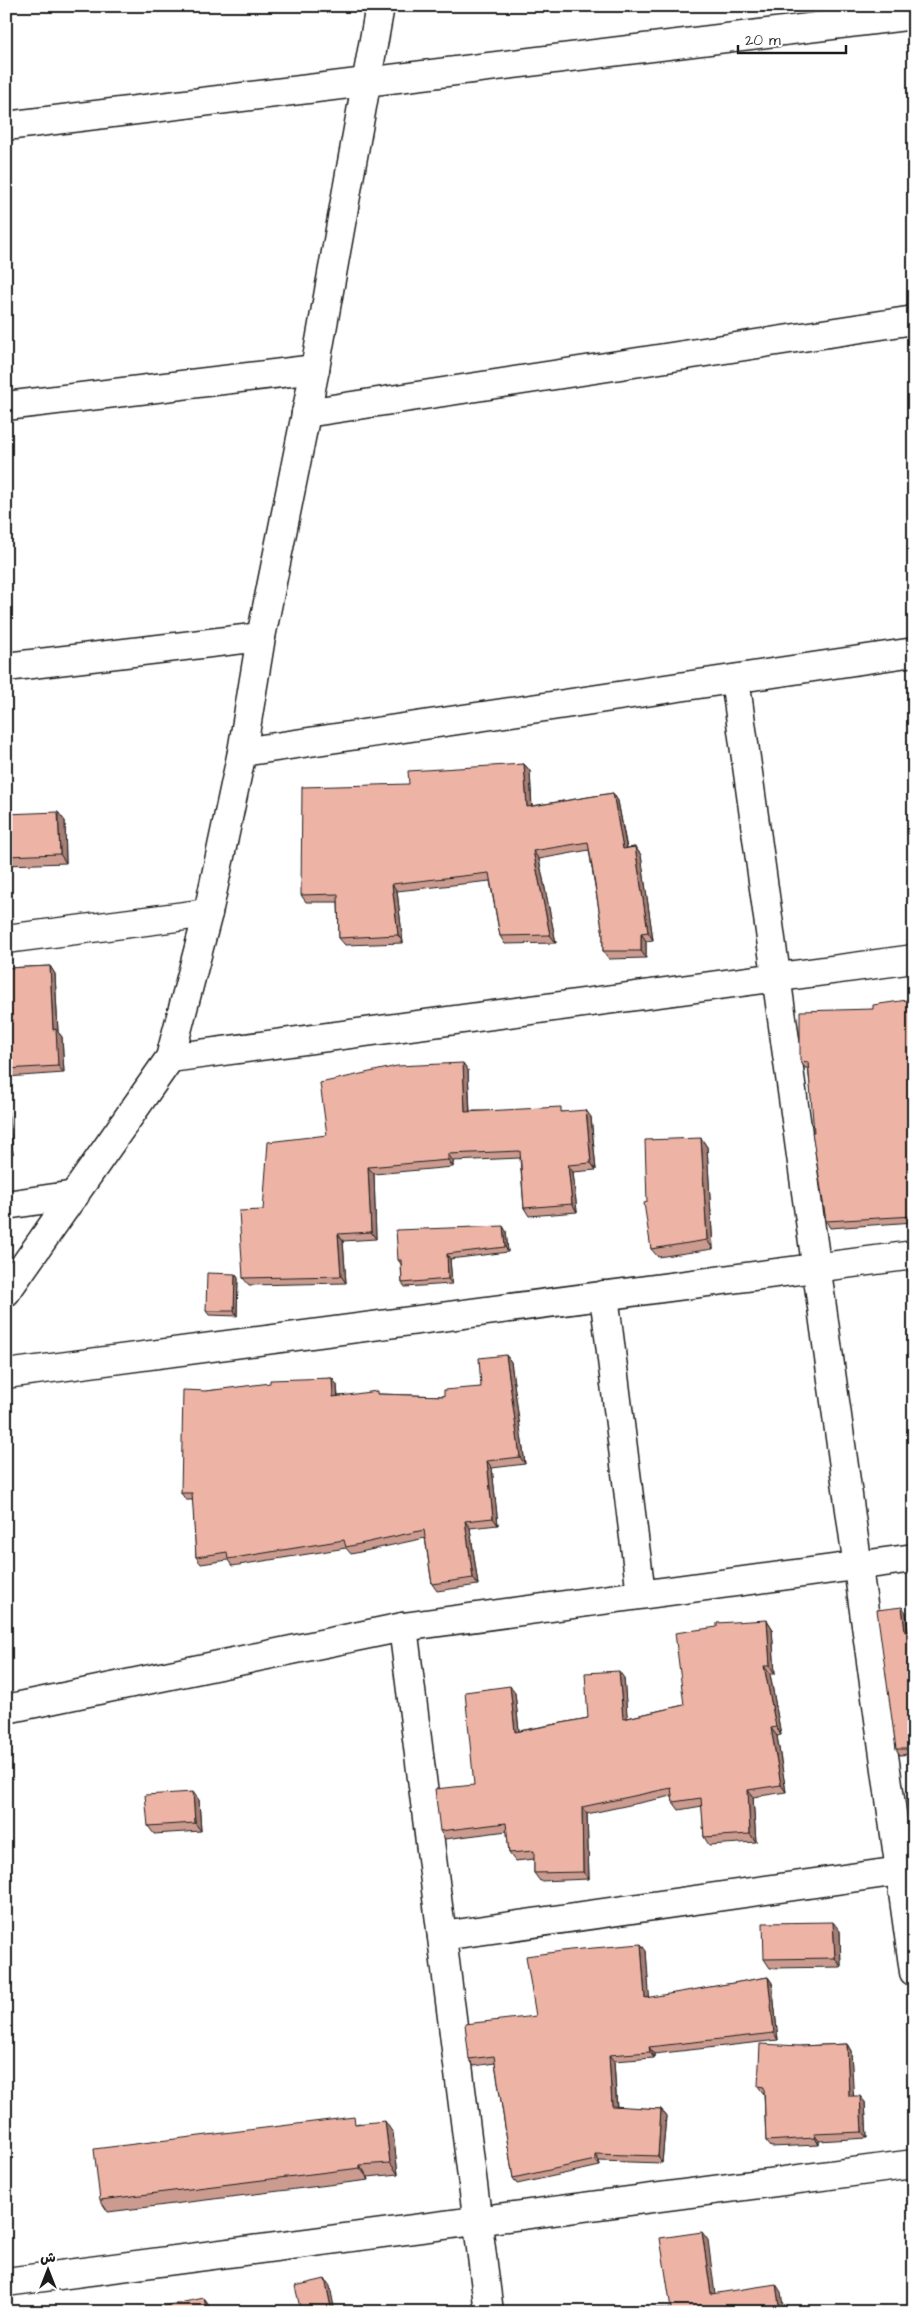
<svg xmlns="http://www.w3.org/2000/svg" width="920" height="2318" font-family="'Architects Daughter','Playpen Sans Arabic',sans-serif">
<style>
.lines{fill:none;stroke-linecap:round;stroke-linejoin:round}
.minor-casing{stroke:#1c1c1c;stroke-width:31}
.minor{stroke:#fff;stroke-width:28}
.wall{fill:#cc9b8f;stroke:#1c1c1c}
.shaded-wall{fill:#a67e74;stroke:#1c1c1c}
.building{fill:#edb4a6;stroke:#1c1c1c}
</style>
<rect width="100%" height="100%" fill="#fff"/>
<filter id="ink" filterUnits="userSpaceOnUse"><feTurbulence type="fractalNoise" baseFrequency=".02" numOctaves="2"/><feDisplacementMap in="SourceGraphic" scale="10" xChannelSelector="R" yChannelSelector="G"/><feConvolveMatrix kernelMatrix="1 2 1 2 8 2 1 2 1" color-interpolation-filters="sRGB"/></filter>
<g filter="url(#ink)">
<g class="lines">
<defs>
<g id="minor">
<polyline points="6,126 914,15"/>
<polyline points="6,406 315,369"/>
<polyline points="306,413 914,320"/>
<polyline points="6,667 261,637"/>
<polyline points="735,679 914,1972"/>
<polyline points="242,752 914,652"/>
<polyline points="6,939 208,913"/>
<polyline points="170,1058 914,959"/>
<polyline points="6,1205 75,1195"/>
<polyline points="6,1292 170,1058 208,913 242,752 261,637 315,369 380,6"/>
<polyline points="604,1295 641,1594"/>
<polyline points="6,1374 914,1255"/>
<polyline points="403,1627 489,2312"/>
<polyline points="6,1709 403,1627 914,1558"/>
<polyline points="442,1936 914,1869"/>
<polyline points="6,2282 914,2164"/>
</g>
</defs>
<!-- minor casing -->
<use href="#minor" class="minor-casing"/>
<!-- minor -->
<use href="#minor" class="minor"/>
</g>
<!-- wall -->
<g class="wall">
<polygon points="524,764 530,771 532,806 613,793 618,801 627,848 635,847 641,855 653,940 646,941 646,958 609,959 603,951 603,934 589,850 539,859 556,943 505,944 500,936 490,881 397,891 403,943 345,945 339,938 338,902 306,902 301,895 409,784"/>
<polygon points="6,814 65,821 66,863 6,865"/>
<polygon points="50,966 55,974 58,1032 62,1037 64,1073 6,1077 6,968"/>
<polygon points="914,999 914,1222 830,1228 826,1221 808,1068 805,1068 800,1061 873,1009"/>
<polygon points="468,1070 470,1111 564,1112 591,1117 596,1170 573,1172 577,1212 529,1216 524,1208 520,1158 453,1161 453,1167 374,1174 376,1239 343,1241 346,1283 249,1285 243,1278 263,1210 327,1135"/>
<polygon points="6,1092 13,1154 6,1155"/>
<polygon points="701,1138 707,1147 713,1249 658,1257 651,1249 647,1202"/>
<polygon points="506,1231 508,1252 450,1259 452,1284 405,1287 402,1283 401,1264 398,1260"/>
<polygon points="235,1274 238,1278 237,1316 209,1315 206,1311"/>
<polygon points="506,1355 511,1362 525,1464 492,1468 498,1525 470,1528 478,1585 437,1591 432,1584 425,1538 351,1554 346,1548 232,1566 228,1560 201,1564 196,1557 193,1500 186,1500 181,1493 206,1391 332,1378 337,1385 338,1396 379,1394 444,1396 481,1387"/>
<polygon points="906,1612 908,1631 914,1631 914,1754 900,1755 896,1749"/>
<polygon points="767,1620 772,1628 775,1674 770,1674 781,1735 777,1736 786,1792 753,1797 756,1842 709,1845 704,1837 702,1806 679,1810 673,1802 672,1796 587,1814 589,1879 540,1881 534,1873 534,1859 515,1861 509,1853 507,1831 445,1839 440,1831 474,1785 515,1693 519,1731 588,1718 624,1678 627,1718 684,1705"/>
<polygon points="199,1800 201,1831 154,1834 148,1826"/>
<polygon points="840,1931 841,1967 770,1968 764,1959"/>
<polygon points="646,1951 649,1998 768,1977 772,1983 778,2040 654,2054 654,2058 614,2061 617,2107 661,2109 666,2116 662,2163 599,2161 600,2166 517,2184 513,2178 495,2063 474,2066 469,2059 536,2016"/>
<polygon points="847,2044 851,2051 853,2096 865,2102 867,2138 819,2141 819,2145 771,2147 766,2141 764,2093 763,2093 758,2086 800,2046"/>
<polygon points="359,2123 393,2133 398,2174 368,2177 369,2180 108,2212 100,2200"/>
</g>
<!-- shaded-wall -->
<g class="shaded-wall">
<polygon points="524,764 530,771 532,814 527,807"/>
<polygon points="613,793 618,801 628,857 623,849"/>
<polygon points="58,812 65,821 66,863 60,854"/>
<polygon points="635,847 641,855 653,940 648,932"/>
<polygon points="533,851 539,859 556,943 550,935"/>
<polygon points="392,884 397,891 403,943 398,935"/>
<polygon points="641,933 646,941 646,958 641,951"/>
<polygon points="50,966 55,974 58,1032 62,1037 64,1073 58,1066 53,1030"/>
<polygon points="463,1063 468,1070 470,1119 465,1112"/>
<polygon points="6,1092 13,1154 8,1147 6,1131"/>
<polygon points="586,1110 591,1117 596,1170 591,1163"/>
<polygon points="701,1138 707,1147 713,1249 707,1240"/>
<polygon points="448,1154 453,1161 453,1167 448,1160"/>
<polygon points="568,1165 573,1172 577,1212 572,1204"/>
<polygon points="368,1167 374,1174 376,1239 371,1232"/>
<polygon points="503,1226 506,1231 508,1252 505,1247"/>
<polygon points="338,1234 343,1241 346,1283 341,1276"/>
<polygon points="447,1254 450,1259 452,1284 448,1279"/>
<polygon points="235,1274 238,1278 237,1316 234,1311"/>
<polygon points="506,1355 511,1362 525,1464 520,1457"/>
<polygon points="332,1378 337,1385 338,1404 333,1397"/>
<polygon points="487,1461 492,1468 498,1525 493,1518"/>
<polygon points="465,1521 470,1528 478,1585 473,1578"/>
<polygon points="902,1607 906,1612 909,1637 905,1632"/>
<polygon points="767,1620 772,1628 775,1674 770,1666"/>
<polygon points="764,1666 770,1674 781,1735 776,1727"/>
<polygon points="619,1671 624,1678 628,1726 623,1719"/>
<polygon points="510,1686 515,1693 520,1740 515,1732"/>
<polygon points="771,1728 777,1736 786,1792 781,1785"/>
<polygon points="748,1790 753,1797 756,1842 750,1834"/>
<polygon points="193,1792 199,1800 201,1831 195,1823"/>
<polygon points="582,1807 587,1814 589,1879 583,1872"/>
<polygon points="833,1922 840,1931 841,1967 835,1958"/>
<polygon points="641,1944 646,1951 650,2005 645,1998"/>
<polygon points="768,1977 772,1983 778,2040 774,2033"/>
<polygon points="847,2044 851,2051 854,2103 849,2096"/>
<polygon points="649,2047 654,2054 654,2058 650,2052"/>
<polygon points="609,2055 614,2061 617,2113 612,2106"/>
<polygon points="860,2096 865,2102 867,2138 862,2132"/>
<polygon points="661,2109 666,2116 662,2163 658,2156"/>
<polygon points="385,2121 393,2133 398,2174 390,2163"/>
<polygon points="814,2134 819,2141 819,2145 815,2138"/>
<polygon points="595,2154 599,2161 600,2166 595,2160"/>
<polygon points="360,2165 368,2177 369,2180 360,2168"/>
<polygon points="702,2232 708,2240 716,2302 711,2294"/>
<polygon points="325,2279 330,2286 335,2312 332,2312"/>
<polygon points="776,2284 781,2292 784,2312 780,2312"/>
<polygon points="204,2298 209,2306 210,2312 207,2312"/>
</g>
<!-- building -->
<g class="building">
<polygon points="524,764 527,807 613,793 623,849 635,847 648,932 641,933 641,951 603,951 603,934 588,842 533,851 550,935 500,936 489,873 392,884 398,935 339,938 338,894 301,895 302,787 409,784 408,771"/>
<polygon points="58,812 60,854 6,856 6,814"/>
<polygon points="50,966 53,1030 56,1029 58,1066 6,1069 6,968"/>
<polygon points="914,999 914,1216 826,1221 812,1132 814,1132 808,1062 800,1061 800,1011 873,1009 873,1005"/>
<polygon points="463,1063 465,1112 561,1107 561,1112 586,1110 591,1163 568,1165 572,1204 524,1208 520,1151 448,1154 448,1160 368,1167 371,1232 338,1234 341,1276 243,1278 239,1211 263,1210 268,1142 327,1135 320,1083 397,1066"/>
<polygon points="6,1131 8,1147 6,1147"/>
<polygon points="701,1138 707,1240 651,1249 644,1203 647,1202 645,1140"/>
<polygon points="503,1226 505,1247 447,1254 448,1279 402,1283 401,1260 398,1260 396,1230"/>
<polygon points="207,1273 235,1274 234,1311 206,1311"/>
<polygon points="506,1355 520,1457 487,1461 493,1518 465,1521 473,1578 432,1584 424,1530 346,1547 344,1540 228,1559 227,1552 196,1557 192,1493 181,1493 183,1390 206,1391 270,1383 270,1380 332,1378 333,1397 377,1391 377,1394 444,1396 444,1390 481,1387 479,1358"/>
<polygon points="902,1607 905,1632 914,1631 914,1749 896,1749 877,1610"/>
<polygon points="767,1620 770,1666 764,1666 776,1727 771,1728 781,1785 748,1790 750,1834 704,1837 701,1798 673,1802 671,1788 582,1807 583,1872 534,1873 534,1851 509,1853 506,1823 440,1831 435,1789 474,1785 465,1692 510,1686 515,1732 588,1718 585,1673 619,1671 623,1719 684,1705 675,1633 717,1627 717,1623"/>
<polygon points="193,1792 195,1823 148,1826 145,1795"/>
<polygon points="833,1922 835,1958 764,1959 763,1923"/>
<polygon points="641,1944 645,1998 768,1977 774,2033 649,2047 650,2052 609,2055 612,2106 661,2109 658,2156 595,2154 595,2160 513,2178 494,2056 469,2059 465,2024 536,2016 526,1956 570,1950"/>
<polygon points="760,2044 800,2046 847,2044 849,2096 860,2096 862,2132 814,2134 815,2138 766,2141 764,2087 758,2086"/>
<polygon points="354,2117 355,2124 385,2121 390,2163 360,2165 360,2168 100,2200 94,2149"/>
<polygon points="702,2232 711,2294 776,2284 780,2312 648,2312 648,2308 671,2308 660,2238"/>
<polygon points="325,2279 332,2312 301,2312 295,2286"/>
<polygon points="204,2298 207,2312 165,2312 164,2306"/>
</g>
</g>
<!-- margin -->
<rect width="920" height="2318" fill="none" stroke="#fff" stroke-width="25"/>
<rect x="12" y="12" width="895" height="2293" fill="none" stroke="#1c1c1c" stroke-width="2" filter="url(#ink)"/>
<!-- north arrow -->
<g transform="translate(48 2270)" stroke="#ffffff" stroke-width="4" paint-order="stroke">
<path d="M0-4L9 19L0 12L-9 19Z" fill="#1c1c1c"/>
<text y="-8" font-size="14" font-weight="bold" text-anchor="middle" fill="#1c1c1c">ش</text>
</g>
<!-- scale -->
<path d="M738 45v8h108v-8" fill="none" stroke="#1c1c1c" stroke-width="2.5"/>
<text x="745" y="45" font-size="15" fill="#1c1c1c" stroke="#ffffff" stroke-width="4" paint-order="stroke">20 m</text>
</svg>
